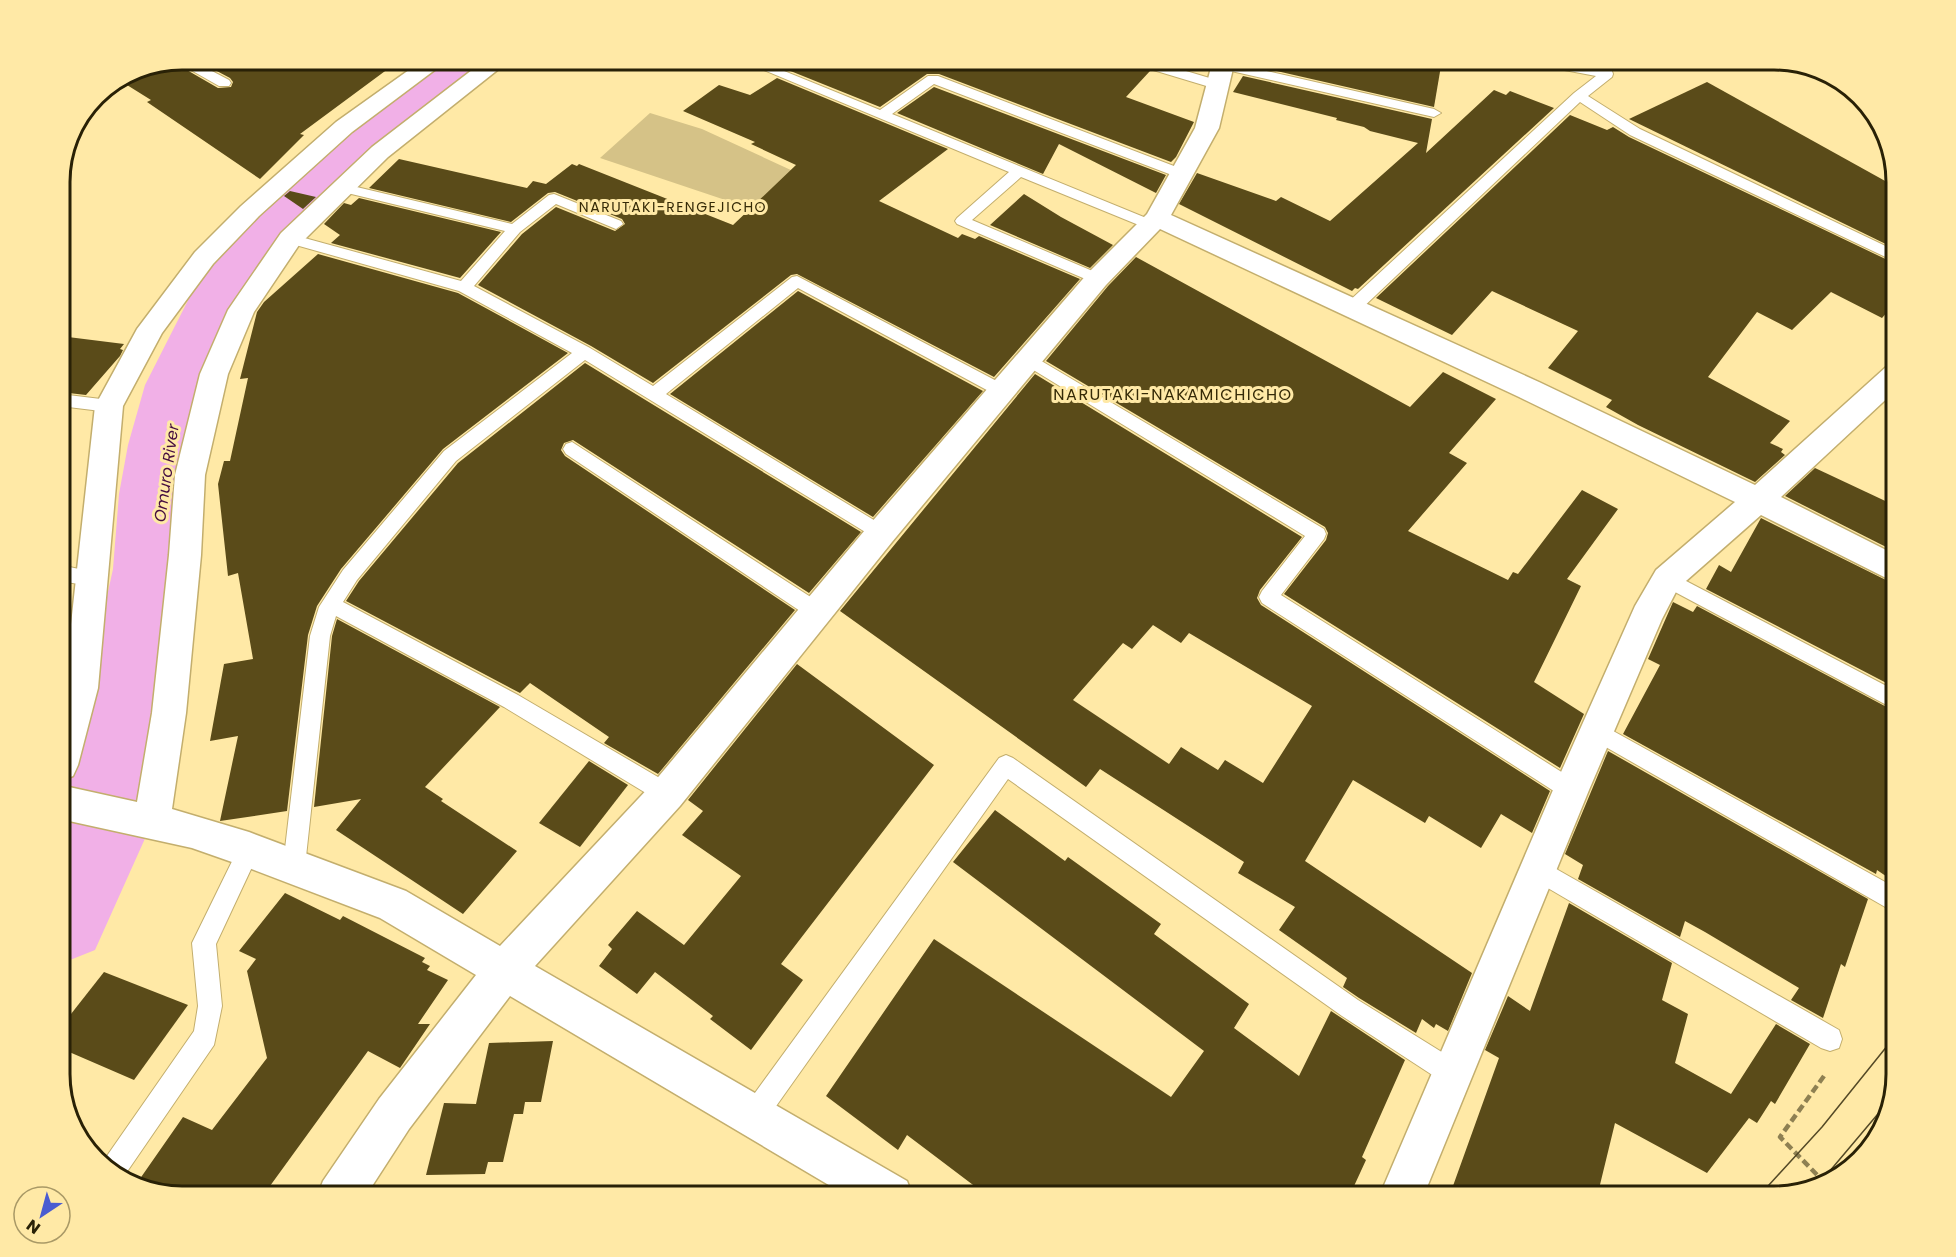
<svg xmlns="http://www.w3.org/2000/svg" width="1956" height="1257" font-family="Poppins,sans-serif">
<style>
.green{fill:#d5c287}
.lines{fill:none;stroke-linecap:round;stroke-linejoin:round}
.river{fill:#f1b0e7;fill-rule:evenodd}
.building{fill:#5a4b19;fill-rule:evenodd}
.lane-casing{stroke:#c3ae6d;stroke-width:2}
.street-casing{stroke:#c3ae6d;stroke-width:3}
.path{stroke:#8e8052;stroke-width:4.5;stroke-dasharray:8 4;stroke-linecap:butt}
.lane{fill:#fff;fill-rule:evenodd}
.street{fill:#fff;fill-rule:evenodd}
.tram{stroke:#544926;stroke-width:1.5}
.labels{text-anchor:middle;stroke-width:6;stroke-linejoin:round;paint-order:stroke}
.far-neighbourhood-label{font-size:14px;letter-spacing:1.5px;fill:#352a07;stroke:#ffe9a6}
.neighbourhood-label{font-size:16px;letter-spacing:1.5px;fill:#352a07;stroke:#ffe9a6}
.water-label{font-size:16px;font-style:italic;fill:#450d40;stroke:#ffe9a6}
.rim{fill:none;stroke:#292106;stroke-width:3}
</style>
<rect width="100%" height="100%" fill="#ffe9a6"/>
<!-- green -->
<polygon class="green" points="650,113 702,129 843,194 806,227 600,158"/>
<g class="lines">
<!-- river -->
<polygon class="river" points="427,60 492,60 484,72 395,138 304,223 271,267 245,322 217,385 204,445 197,494 195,569 156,814 95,950 60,964 60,810 113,569 119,494 128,445 145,385 208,261 258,195 353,112"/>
</g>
<!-- building -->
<g class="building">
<polygon points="196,60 400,60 300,134 304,135 260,179 147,102 151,100 119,80 136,69 173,62 218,88 231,87 233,82 230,78"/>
<polygon points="804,60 1127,60 1129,65 1150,71 1126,97 1194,122 1176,157 1171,162 939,74 927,74 880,107 788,70"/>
<polygon points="1253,60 1442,60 1434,107 1250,65"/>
<polygon points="1243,76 1432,119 1426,153 1494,90 1506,95 1510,91 1554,108 1358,289 1355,288 1352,291 1179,204 1197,173 1276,201 1281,197 1330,221 1418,143 1370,131 1364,127 1336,120 1337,118 1233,92"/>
<polygon points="777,78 948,149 879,201 958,238 962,234 975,239 979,236 1080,279 994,377 797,274 791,275 653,383 591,346 478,285 522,234 556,207 615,231 625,224 622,219 555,192 548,193 511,222 369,188 399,159 527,188 533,181 546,184 572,164 577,166 579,164 733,225 796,165 751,144 755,142 683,111 719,85 750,95"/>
<polygon points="1707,82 1896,187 1896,249 1629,119"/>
<polygon points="934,87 1166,175 1156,193 1059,144 1043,174 897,113"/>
<polygon points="1570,115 1607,130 1613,127 1629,137 1896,264 1896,302 1882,318 1831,292 1792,330 1757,312 1708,377 1790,421 1770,443 1783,449 1781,452 1785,455 1755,482 1638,425 1606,407 1612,400 1548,368 1578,331 1492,291 1452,335 1376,298"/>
<polygon points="290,191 316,197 303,209 284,196"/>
<polygon points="1024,194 1061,217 1113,245 1090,268 990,225"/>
<polygon points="359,198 501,232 460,278 331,243 340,235 324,224 344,203 351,205"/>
<polygon points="318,254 458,293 568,353 443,449 341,569 317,606 308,635 287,811 220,821 238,736 210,741 224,664 253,659 238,573 228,576 218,484 224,461 230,461 248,378 240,379 257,312 264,302"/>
<polygon points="1136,257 1410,407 1443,372 1496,399 1449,453 1467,463 1408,531 1508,580 1513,572 1518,574 1582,490 1618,509 1567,579 1581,586 1534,682 1584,714 1560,768 1284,594 1326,540 1328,533 1325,527 1046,361 1108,286"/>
<polygon points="798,291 983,391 873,517 670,394"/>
<polygon points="60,336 124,344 120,349 123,350 120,356 86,395 60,392"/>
<polygon points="585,363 861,532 809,593 573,440 564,443 561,450 565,456 795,610 658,774 604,743 609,737 530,683 520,693 346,601 359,581 458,463"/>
<path d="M1035 374 1302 537 1260 590 1257 598 1261 605 1550 791 1532 833 1501 814 1481 848 1429 816 1425 823 1353 780 1305 861 1472 973 1448 1031 1436 1024 1434 1028 1422 1019 1416 1033 1359 998 1343 987 1347 978 1279 930 1295 907 1238 873 1244 862 1100 769 1086 787 840 611ZM1153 625 1181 643 1189 633 1312 706 1263 783 1225 760 1218 770 1181 747 1169 764 1073 700 1123 643 1132 649Z"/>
<polygon points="1815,468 1896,506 1896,552 1785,496"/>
<polygon points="1761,518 1896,585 1896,688 1706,589 1719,565 1731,572"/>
<polygon points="1673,602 1693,612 1697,606 1896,712 1896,883 1877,870 1876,874 1623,734 1660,665 1648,659"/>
<polygon points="337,619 500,707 425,787 443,799 441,801 517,851 463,914 336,830 361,799 314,807 332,636"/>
<polygon points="797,664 934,765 781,964 803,980 751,1050 710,1019 713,1016 655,972 637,994 599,966 612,949 608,945 637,911 684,945 741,876 682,835 703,811 688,800"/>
<polygon points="1608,751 1868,899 1845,967 1841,964 1823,1018 1791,1000 1799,988 1705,932 1685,921 1680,937 1578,879 1583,865 1565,854"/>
<polygon points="589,761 628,785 580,847 539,823"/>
<polygon points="995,810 1065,861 1068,857 1161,924 1154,934 1249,1004 1234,1028 1299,1076 1331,1011 1405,1060 1362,1157 1366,1160 1349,1197 989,1197 907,1135 898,1150 826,1096 934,939 1171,1097 1204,1051 953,862"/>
<polygon points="285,893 340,920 343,916 425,958 422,962 430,966 427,970 448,980 418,1024 430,1024 400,1068 368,1051 262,1197 182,1197 137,1183 183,1117 212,1130 267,1058 247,971 256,959 239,951"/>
<polygon points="1569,903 1672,963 1662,1000 1688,1014 1675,1063 1731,1094 1776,1024 1810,1044 1775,1104 1771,1101 1757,1123 1749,1118 1707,1173 1615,1123 1597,1197 1449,1197 1499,1058 1485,1050 1508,996 1530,1011"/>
<polygon points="104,972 188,1005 134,1080 60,1048 60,1028"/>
<polygon points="553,1041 541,1102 525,1102 523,1114 514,1114 503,1162 488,1162 485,1174 426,1175 444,1103 476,1104 489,1043"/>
</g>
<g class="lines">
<defs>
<g id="lane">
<polygon points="191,60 229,80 231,83 229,86 219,86 175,61"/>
<polygon points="740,60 757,60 880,110 928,76 938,76 1187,171 1189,174 1187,177 1177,177 934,84 892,114 1156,222 1158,225 1156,228 1146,228 1021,177 972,220 1102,275 1105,279 1102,283 1097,284 957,224 955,221 957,218 1009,172"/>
<polygon points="1129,60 1149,60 1223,82 1225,85 1218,89 1213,88 1130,63"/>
<polygon points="1527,60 1553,60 1612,71 1613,74 1612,77 1588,96 1640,129 1896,251 1896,262 1630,135 1580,102 1358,312 1346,312 1344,308 1346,304 1574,93 1596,76 1533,64"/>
<polygon points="1223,61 1434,109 1441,113 1434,117 1218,68 1217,65"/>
<polygon points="344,184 512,224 549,195 554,194 621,221 623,224 616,229 556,204 520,232 474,286 590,348 653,386 792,277 797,276 1008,387 1010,391 1008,395 996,395 798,288 666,394 887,528 890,533 887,538 881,540 875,538 585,360 456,461 357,580 343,602 518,695 675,787 678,794 675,801 667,804 659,801 504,707 336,616 330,636 305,866 302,874 294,877 286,874 283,866 310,636 319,607 343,570 444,451 572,353 459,291 285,242 283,239 285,236 290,234 461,281 505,231 339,191 337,188 339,185"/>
<polygon points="1028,353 1324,529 1326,534 1324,539 1281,595 1579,783 1582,790 1579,797 1571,800 1563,797 1262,603 1259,597 1262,591 1305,536 1022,363 1020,359 1022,355"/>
<polygon points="60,394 109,400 115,402 117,406 115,410 109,412 60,406"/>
<polygon points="572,442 823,605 826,611 823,617 816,619 809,617 566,454 563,449 566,444"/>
<polygon points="60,565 98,573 100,578 98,583 91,586 60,581"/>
<polygon points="1667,571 1896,691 1896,710 1660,584 1658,579 1660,574"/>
<polygon points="1597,722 1896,888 1896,911 1887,908 1590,738 1587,731 1590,724"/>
<polygon points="1006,755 1013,758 1358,1000 1461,1064 1464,1073 1461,1082 1452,1085 1443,1082 1342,1016 1008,779 762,1126 753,1130 744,1126 740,1117 744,1108 999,758"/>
<polygon points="249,839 257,843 260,850 216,944 222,1006 214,1045 122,1179 115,1177 102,1163 194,1031 198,1006 192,943 241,843"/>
<polygon points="1537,858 1839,1030 1842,1039 1839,1048 1830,1051 1821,1048 1529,877 1526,869 1529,861"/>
</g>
<g id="street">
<polygon points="423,60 448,60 352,132 259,216 213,264 162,333 123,406 98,688 78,765 73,776 60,781 60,701 64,688 95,406 137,329 195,252 241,206 336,122"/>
<polygon points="485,60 510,60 388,157 299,245 254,312 228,374 205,475 201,555 186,713 172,809 249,832 406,891 500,946 654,782 870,524 1088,273 1147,214 1195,128 1213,60 1235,60 1219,128 1171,215 1539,382 1755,485 1886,367 1896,364 1896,390 1781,497 1896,555 1896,583 1761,515 1678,588 1662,619 1589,790 1423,1197 1379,1197 1553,790 1635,606 1656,570 1735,502 1519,397 1160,229 1106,285 892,542 680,806 535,966 907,1181 913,1197 849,1197 510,996 409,1129 365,1197 317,1197 323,1181 379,1099 476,975 380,918 249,868 192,848 60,819 60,785 137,802 152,713 169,555 175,475 200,374 228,310 281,233 372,147"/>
</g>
</defs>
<!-- lane casing -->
<use href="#lane" class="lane-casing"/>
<!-- street casing -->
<use href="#street" class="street-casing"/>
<!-- path -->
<polyline class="path" points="1824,1076 1780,1137 1825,1183"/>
<!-- lane -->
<use href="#lane" class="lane"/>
<!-- street -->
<use href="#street" class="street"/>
<!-- tram -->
<g class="tram">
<polyline points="1818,1185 1888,1102"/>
<polyline points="1758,1197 1822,1127 1896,1035"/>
</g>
</g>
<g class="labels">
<!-- far-neighbourhood labels -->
<g class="far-neighbourhood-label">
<text x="673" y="212">NARUTAKI-RENGEJICHO</text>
</g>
<!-- neighbourhood labels -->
<g class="neighbourhood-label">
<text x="1173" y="400">NARUTAKI-NAKAMICHICHO</text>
</g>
<!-- water labels -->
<g class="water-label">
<text transform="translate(166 473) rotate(-82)" y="6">Omuro River</text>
</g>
</g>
<!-- crop -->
<path d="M0 0H1956V1257H0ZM182 70H1774A112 112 0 0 1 1886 182V1074A112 112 0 0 1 1774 1186H182A112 112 0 0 1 70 1074V182A112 112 0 0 1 182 70Z" fill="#ffe9a6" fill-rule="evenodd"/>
<path class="rim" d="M182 70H1774A112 112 0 0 1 1886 182V1074A112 112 0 0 1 1774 1186H182A112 112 0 0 1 70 1074V182A112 112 0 0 1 182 70Z"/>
<!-- north arrow -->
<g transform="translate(42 1215) rotate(216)"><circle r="28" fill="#ffe9a6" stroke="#a99966" stroke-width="1.5"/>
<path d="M0-4.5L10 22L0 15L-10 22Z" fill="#4a5cd1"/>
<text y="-9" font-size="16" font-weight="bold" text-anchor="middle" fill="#292106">N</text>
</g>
</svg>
